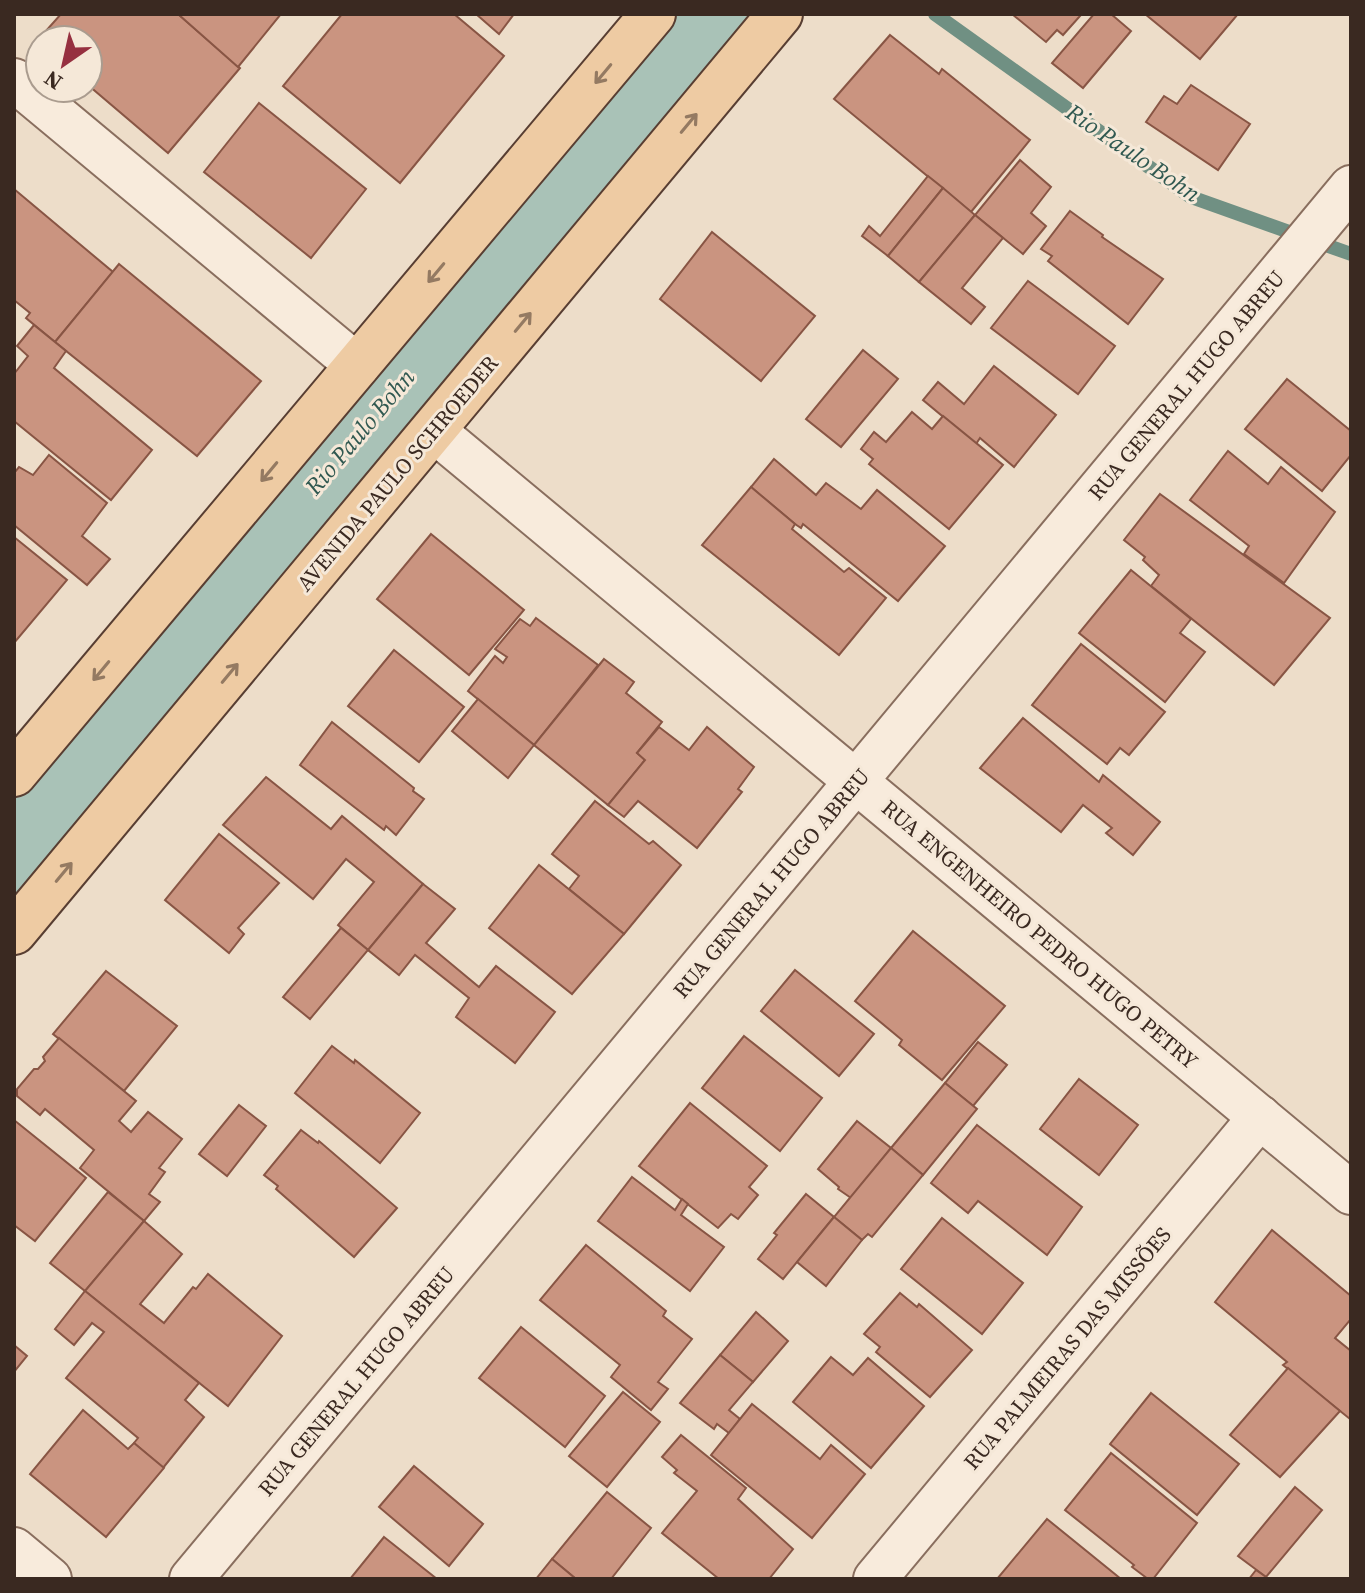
<svg xmlns="http://www.w3.org/2000/svg" width="1365" height="1593" font-family="'Source Serif 4',serif">
<style>
.lines{fill:none;stroke-linecap:round;stroke-linejoin:round}
.stream{stroke:#709083;stroke-width:14}
.river{stroke:#a9c2b7;stroke-width:88}
.building{fill:#ca9480;stroke:#854;stroke-width:2}
.street-casing{stroke:#896e5e;stroke-width:46}
.primary-casing{stroke:#583e32;stroke-width:48}
.street{stroke:#f8ebdc;stroke-width:42}
.primary{stroke:#eecba3;stroke-width:44}
.oneway{stroke:#947a62}
.labels{text-anchor:middle;stroke-width:6;stroke-linejoin:round;paint-order:stroke}
.street-label{font-size:22px;fill:#3a2921;stroke:#f5e8d8}
.water-label{font-size:24px;font-style:italic;fill:#315951;stroke:#f5e8d8}
</style>
<rect width="100%" height="100%" fill="#edddc9"/>
<g class="lines">
<!-- stream -->
<polyline class="stream" points="935,14 1191,197 1351,254"/>
<!-- river -->
<polyline class="river" points="14,849 706,14"/>
</g>
<!-- building -->
<g class="building">
<polygon points="61,14 178,14 240,68 168,153 88,85 88,40 40,40 40,44 37,41"/>
<polygon points="178,14 281,14 238,67"/>
<polygon points="342,14 454,14 504,56 400,183 283,86"/>
<polygon points="476,14 514,14 499,34"/>
<polygon points="1012,14 1078,14 1080,16 1063,35 1057,30 1046,42"/>
<polygon points="1094,14 1111,14 1131,31 1083,88 1052,63"/>
<polygon points="1145,14 1238,14 1200,59"/>
<polygon points="890,35 939,74 942,69 1030,140 971,212 834,99"/>
<polygon points="1191,85 1250,124 1218,170 1146,122 1164,96 1177,104"/>
<polygon points="259,103 366,189 311,258 204,172"/>
<polygon points="1020,160 1051,187 1031,213 1046,226 1023,254 975,215"/>
<polygon points="928,176 943,188 888,256 862,236 869,226 880,236"/>
<polygon points="943,188 975,215 919,282 888,256"/>
<polygon points="14,189 113,272 55,342 26,318 30,313 14,300"/>
<polygon points="1070,211 1103,235 1102,237 1163,279 1128,324 1048,261 1052,256 1041,249"/>
<polygon points="975,215 1003,238 962,288 985,307 971,324 919,282"/>
<polygon points="712,232 815,316 761,381 660,299"/>
<polygon points="119,264 261,381 197,456 55,342"/>
<polygon points="1028,281 1115,346 1078,394 991,328"/>
<polygon points="34,325 66,351 54,368 152,450 111,500 14,421 14,374 28,356 17,346"/>
<polygon points="863,350 898,379 841,447 806,419"/>
<polygon points="994,366 1056,415 1014,467 980,438 976,444 923,400 938,382 964,404"/>
<polygon points="1287,379 1351,431 1351,455 1322,491 1245,429"/>
<polygon points="912,412 932,429 943,416 1003,465 949,529 869,464 873,459 861,449 874,432 886,442"/>
<polygon points="1228,451 1268,484 1281,467 1335,512 1284,583 1244,554 1249,546 1190,500"/>
<polygon points="49,455 107,503 82,536 110,559 87,585 14,525 14,473 19,467 33,475"/>
<polygon points="774,459 816,495 826,483 861,509 877,490 945,546 898,601 803,524 801,528 795,524 751,487"/>
<polygon points="751,487 795,524 792,529 844,572 849,568 886,598 839,655 702,545"/>
<polygon points="1160,494 1330,618 1274,685 1151,586 1159,575 1143,560 1145,557 1124,540"/>
<polygon points="431,534 524,610 469,675 377,599"/>
<polygon points="14,537 67,580 14,643"/>
<polygon points="1131,570 1191,619 1180,633 1205,652 1165,702 1079,633"/>
<polygon points="536,618 598,665 534,745 468,691 495,656 503,663 507,657 495,649 520,619 530,626"/>
<polygon points="1081,644 1165,712 1129,755 1120,748 1107,764 1032,705"/>
<polygon points="394,650 464,707 419,762 348,706"/>
<polygon points="604,659 634,682 626,693 662,722 637,753 645,760 608,805 534,745"/>
<polygon points="478,699 534,745 508,778 452,731"/>
<polygon points="1023,718 1099,782 1103,775 1160,822 1133,855 1106,833 1112,828 1083,805 1061,832 980,768"/>
<polygon points="332,722 414,788 413,791 424,799 396,835 386,826 384,830 300,765"/>
<polygon points="659,727 689,750 707,727 754,767 738,789 742,792 697,848 638,801 624,817 608,805 645,760 637,753"/>
<polygon points="266,777 331,829 342,816 423,884 368,950 338,925 374,882 346,859 313,899 223,825"/>
<polygon points="595,801 649,844 653,841 681,865 624,934 569,889 579,876 552,854"/>
<polygon points="219,834 279,883 238,928 244,934 229,953 165,900"/>
<polygon points="539,865 624,934 572,994 489,928"/>
<polygon points="423,884 455,909 426,943 479,987 496,966 555,1012 515,1063 456,1017 469,998 415,955 399,975 368,950"/>
<polygon points="341,928 368,950 310,1019 283,997"/>
<polygon points="913,931 1005,1006 942,1080 899,1045 902,1040 855,1001"/>
<polygon points="795,970 874,1034 839,1076 761,1011"/>
<polygon points="106,971 177,1026 124,1091 53,1034"/>
<polygon points="744,1036 822,1098 780,1151 702,1088"/>
<polygon points="59,1038 136,1101 119,1121 131,1132 148,1112 182,1139 159,1168 165,1172 149,1194 160,1202 144,1221 80,1168 94,1150 45,1109 40,1115 17,1096 17,1089 34,1069 38,1069 45,1061 43,1057"/>
<polygon points="978,1042 1007,1065 973,1106 945,1083"/>
<polygon points="332,1046 354,1063 355,1060 420,1113 380,1163 295,1093"/>
<polygon points="1079,1079 1138,1125 1099,1175 1040,1129"/>
<polygon points="945,1083 977,1109 923,1175 891,1148"/>
<polygon points="690,1103 767,1166 749,1187 758,1195 738,1219 731,1214 718,1228 639,1166"/>
<polygon points="239,1105 266,1126 227,1176 199,1154"/>
<polygon points="14,1120 86,1178 35,1241 14,1225"/>
<polygon points="857,1121 891,1148 851,1198 838,1189 839,1187 818,1169"/>
<polygon points="977,1125 1082,1207 1047,1255 978,1201 968,1213 931,1183"/>
<polygon points="301,1130 318,1143 319,1141 397,1208 354,1257 276,1189 278,1186 264,1175"/>
<polygon points="891,1148 923,1175 872,1237 868,1234 862,1240 834,1217"/>
<polygon points="632,1177 675,1210 682,1199 688,1204 681,1215 724,1247 690,1291 598,1221"/>
<polygon points="108,1192 144,1221 85,1291 50,1263"/>
<polygon points="806,1194 834,1217 783,1279 758,1259 777,1235 774,1233"/>
<polygon points="834,1217 862,1240 826,1286 797,1262"/>
<polygon points="942,1218 1023,1283 982,1334 901,1269"/>
<polygon points="144,1221 182,1254 140,1304 164,1323 193,1287 196,1289 208,1274 282,1336 228,1406 85,1291"/>
<polygon points="1272,1230 1351,1296 1351,1319 1335,1338 1351,1351 1350,1419 1283,1365 1287,1362 1215,1302"/>
<polygon points="586,1245 666,1311 663,1316 692,1339 658,1382 668,1389 651,1410 611,1377 620,1365 540,1300"/>
<polygon points="85,1291 199,1383 185,1400 204,1417 163,1468 134,1443 138,1438 66,1378 104,1332 92,1323 74,1345 55,1329"/>
<polygon points="900,1293 917,1307 919,1304 972,1350 930,1397 876,1352 880,1347 864,1334"/>
<polygon points="756,1312 788,1341 753,1382 720,1355"/>
<polygon points="521,1327 605,1396 565,1447 479,1378"/>
<polygon points="14,1345 27,1356 14,1372"/>
<polygon points="720,1355 753,1382 729,1410 740,1419 729,1433 717,1424 714,1429 680,1403"/>
<polygon points="831,1357 853,1375 868,1358 924,1406 871,1468 793,1402"/>
<polygon points="1288,1368 1340,1411 1280,1477 1230,1435"/>
<polygon points="623,1392 660,1422 607,1487 569,1456"/>
<polygon points="1151,1393 1239,1464 1197,1515 1110,1444"/>
<polygon points="752,1404 820,1459 831,1445 865,1474 812,1538 711,1455"/>
<polygon points="83,1410 128,1449 134,1443 164,1468 106,1537 30,1474"/>
<polygon points="681,1435 746,1488 738,1499 793,1549 769,1579 719,1579 662,1533 697,1491 674,1473 677,1470 662,1457"/>
<polygon points="1111,1453 1197,1523 1153,1579 1148,1579 1132,1567 1134,1565 1065,1510"/>
<polygon points="414,1466 483,1524 449,1566 379,1507"/>
<polygon points="1295,1487 1322,1510 1266,1577 1238,1556"/>
<polygon points="607,1492 651,1528 611,1579 576,1579 552,1559"/>
<polygon points="1047,1519 1121,1579 997,1579"/>
<polygon points="384,1537 437,1579 350,1579"/>
<polygon points="552,1559 576,1579 536,1579"/>
<polygon points="1256,1570 1266,1577 1268,1579 1249,1579"/>
</g>
<g class="lines">
<defs>
<g id="street">
<polyline points="14,80 358,366"/>
<polyline points="433,430 1351,1193"/>
<polyline points="14,1549 50,1579"/>
<polyline points="191,1579 1351,187"/>
<polyline points="875,1579 1260,1117"/>
</g>
<g id="primary">
<polyline points="14,774 653,14"/>
<polyline points="14,932 780,14"/>
</g>
</defs>
<!-- street casing -->
<use href="#street" class="street-casing"/>
<!-- primary casing -->
<use href="#primary" class="primary-casing"/>
<!-- street -->
<use href="#street" class="street"/>
<!-- primary -->
<use href="#primary" class="primary"/>
</g>
<!-- one-way arrows -->
<defs><path id="oneway-shaft" d="M-6 0H5M1.5-3L5.5 0L1.5 3" fill="none" stroke-width="1.6" stroke-linecap="round" stroke-linejoin="round" transform="scale(2)"/></defs>
<g class="oneway">
<use href="#oneway-shaft" transform="translate(603 74) rotate(130)"/>
<use href="#oneway-shaft" transform="translate(689 123) rotate(-50)"/>
<use href="#oneway-shaft" transform="translate(436 273) rotate(130)"/>
<use href="#oneway-shaft" transform="translate(523 322) rotate(-50)"/>
<use href="#oneway-shaft" transform="translate(269 472) rotate(130)"/>
<use href="#oneway-shaft" transform="translate(101 671) rotate(130)"/>
<use href="#oneway-shaft" transform="translate(230 673) rotate(-50)"/>
<use href="#oneway-shaft" transform="translate(64 872) rotate(-50)"/>
</g>
<g class="labels">
<!-- street labels -->
<g class="street-label">
<text transform="translate(1186 385) rotate(-50)" y="8">RUA GENERAL HUGO ABREU</text>
<text transform="translate(397 473) rotate(-50)" y="8">AVENIDA PAULO SCHROEDER</text>
<text transform="translate(771 883) rotate(-50)" y="8">RUA GENERAL HUGO ABREU</text>
<text transform="translate(1040 934) rotate(40)" y="8">RUA ENGENHEIRO PEDRO HUGO PETRY</text>
<text transform="translate(1067 1348) rotate(-50)" y="8">RUA PALMEIRAS DAS MISSÕES</text>
<text transform="translate(356 1381) rotate(-50)" y="8">RUA GENERAL HUGO ABREU</text>
</g>
<!-- water labels -->
<g class="water-label">
<text transform="translate(1133 153) rotate(34)" y="8">Rio Paulo Bohn</text>
<text transform="translate(360 432) rotate(-50)" y="8">Rio Paulo Bohn</text>
</g>
</g>
<!-- border -->
<rect width="1365" height="1593" fill="none" stroke="#3a2921" stroke-width="32"/>
<!-- north arrow -->
<g transform="translate(64 64) rotate(214)"><circle r="38" fill="#f5e8d8" stroke="#aa9c8f" stroke-width="2"/>
<path d="M0-6L14 30L0 20L-14 30Z" fill="#963040"/>
<text y="-12" font-size="22" font-weight="bold" text-anchor="middle" fill="#3a2921">N</text>
</g>
</svg>
